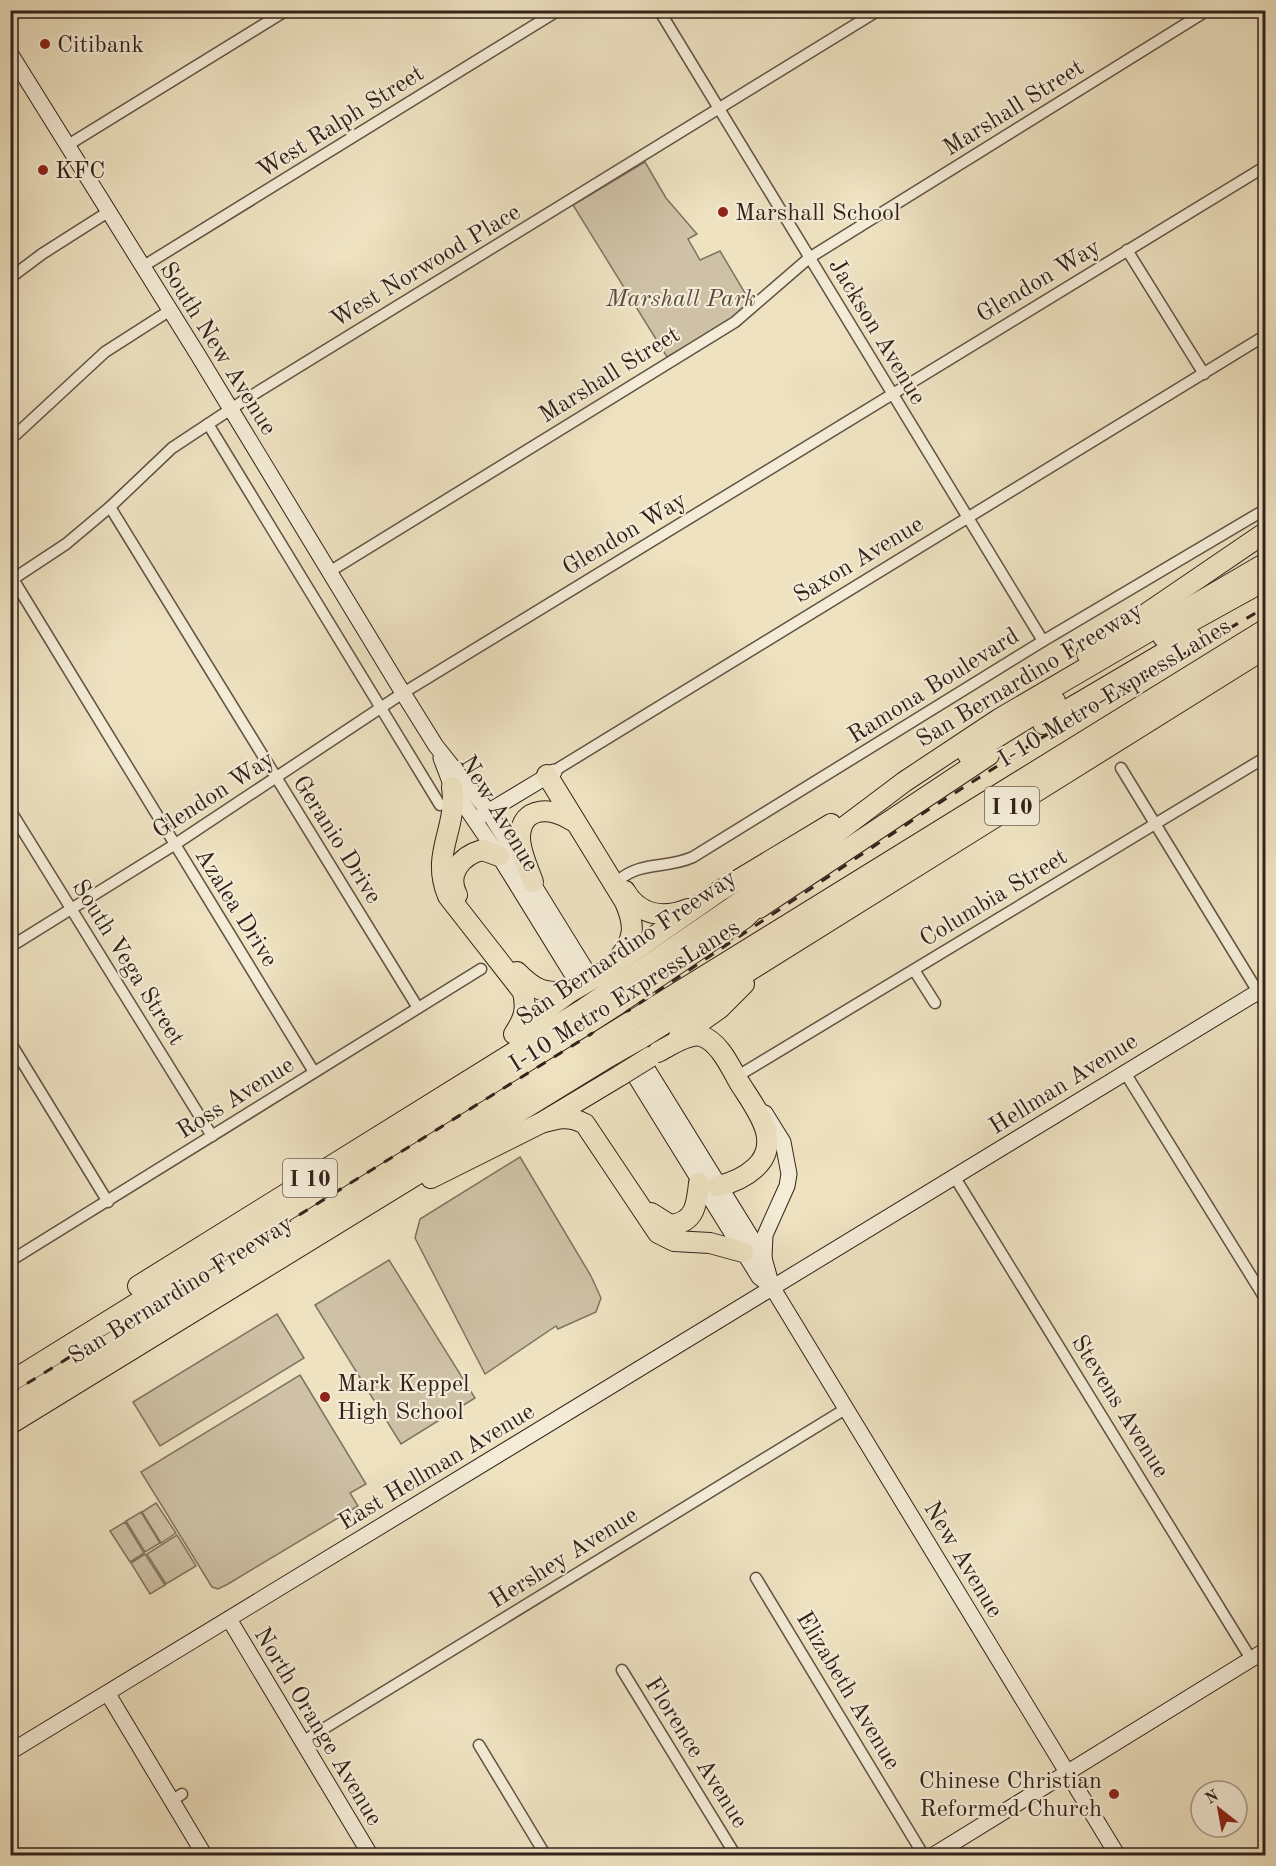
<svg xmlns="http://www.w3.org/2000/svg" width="1276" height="1866" font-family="'Old Standard TT',serif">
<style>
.green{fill:#cec1a5;stroke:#807260;stroke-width:1.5}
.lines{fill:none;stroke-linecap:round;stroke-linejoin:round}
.street-casing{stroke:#625244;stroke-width:13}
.secondary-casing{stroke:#33221b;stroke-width:17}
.highway-casing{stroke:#33221b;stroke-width:22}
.street{stroke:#f4ecd7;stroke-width:10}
.secondary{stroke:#f4ecd7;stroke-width:15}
.highway{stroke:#eee2c1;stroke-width:20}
.rail{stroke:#33221b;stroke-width:3;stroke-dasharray:10 10;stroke-linecap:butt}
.highway-bridge-casing{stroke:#33221b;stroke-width:22;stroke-linecap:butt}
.highway-bridge{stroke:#eee2c1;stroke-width:20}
.poi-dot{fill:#8f2418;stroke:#f4ecd7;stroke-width:2}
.labels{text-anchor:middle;stroke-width:4.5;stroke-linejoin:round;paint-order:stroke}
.shield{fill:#f4ecd7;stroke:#6d5f53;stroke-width:1.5}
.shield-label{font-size:22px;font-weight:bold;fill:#33221b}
.poi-label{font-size:24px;fill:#33221b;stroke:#f4ecd7;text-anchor:start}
.street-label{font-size:24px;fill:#33221b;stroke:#f4ecd7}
.park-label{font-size:24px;font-style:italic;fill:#5a4a3e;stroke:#f4ecd7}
</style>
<rect width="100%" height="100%" fill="#eee2c1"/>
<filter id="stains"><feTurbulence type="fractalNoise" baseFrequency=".00333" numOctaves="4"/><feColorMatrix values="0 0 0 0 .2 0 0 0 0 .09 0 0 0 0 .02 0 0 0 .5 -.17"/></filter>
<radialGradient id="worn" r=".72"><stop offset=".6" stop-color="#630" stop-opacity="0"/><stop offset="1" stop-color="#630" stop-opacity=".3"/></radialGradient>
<!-- green -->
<g class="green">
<polygon points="645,162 666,198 697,234 688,239 700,260 720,251 751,303 736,317 667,357 573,205"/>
<polygon points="520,1157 591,1276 601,1298 596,1312 558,1329 556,1326 485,1374 415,1238 420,1219"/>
<polygon points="389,1260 475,1398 401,1444 315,1305"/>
<polygon points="277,1314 304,1358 160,1446 133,1402"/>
<polygon points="300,1375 366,1484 350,1493 358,1506 228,1584 218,1589 212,1587 141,1472"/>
<polygon points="156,1503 176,1533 161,1543 142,1512"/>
<polygon points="141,1512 160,1543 145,1552 126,1521"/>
<polygon points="125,1522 144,1553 130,1562 110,1531"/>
<polygon points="177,1535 196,1566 166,1584 147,1554"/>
<polygon points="145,1554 165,1585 150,1594 131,1563"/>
</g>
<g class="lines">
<defs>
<g id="street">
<polyline points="659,10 1043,641"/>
<polyline points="68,145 287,10"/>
<polyline points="1127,250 1204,374"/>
<polyline points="142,267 559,10"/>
<polyline points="10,278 42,254 108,212"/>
<polyline points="208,424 440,805"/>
<polyline points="10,440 105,352 169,311"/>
<polyline points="110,507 418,1008"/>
<polyline points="329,572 735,322 809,258 1208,10"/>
<polyline points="13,579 314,1072"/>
<polyline points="10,581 66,544 110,507 172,448 243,401 879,10"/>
<polyline points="1121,768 1266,1005"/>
<polyline points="554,771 1266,335"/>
<polyline points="10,810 212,1136"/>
<path d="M619 880C641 861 667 869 693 857L1043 641 1266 509"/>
<polyline points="10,947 174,845 403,693 1266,166"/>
<polyline points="914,970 935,1003"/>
<polyline points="10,1042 108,1202"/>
<polyline points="1124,1071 1266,1300"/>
<polyline points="741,1074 1266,757"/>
<polyline points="954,1176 1251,1659"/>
<polyline points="10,1261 481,969"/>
<polyline points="756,1578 924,1856"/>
<polyline points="622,1670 736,1856"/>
<polyline points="302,1742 847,1408"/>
<polyline points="479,1745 546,1856"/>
<polyline points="171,1801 182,1794"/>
<polyline points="10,1854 11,1856"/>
</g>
<g id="secondary">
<polyline points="10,53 198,355 403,693 436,746 488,811 764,1258 772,1287 1118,1856"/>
<polyline points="441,758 452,787 499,856 759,1277 772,1287"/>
<polyline points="481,816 554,772"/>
<polyline points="764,1258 765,1235 787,1186 789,1174 783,1142 765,1113"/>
<polyline points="229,1619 371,1856"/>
<polyline points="108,1694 205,1856"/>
<polyline points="10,1752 1266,987"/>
<polyline points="932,1856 1266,1650"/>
</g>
<g id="highway">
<polyline points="1163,637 1266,580"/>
<polyline points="1087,654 1266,532"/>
<polyline points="1043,724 1191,637"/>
<polyline points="968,755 1055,701"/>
<path d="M547 775 625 902C635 925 635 938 619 958"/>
<path d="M452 787C458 830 430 853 448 896L523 992C527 1010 524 1019 514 1034"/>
<path d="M533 882C528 868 520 852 520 837 521 805 553 807 573 821"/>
<path d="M625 891C639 915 663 919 688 909"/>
<path d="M457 895C446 874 461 856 482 850L499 856"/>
<polyline points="759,908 989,755"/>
<path d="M517 972C536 991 543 993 570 992"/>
<polyline points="599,975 718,892 831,824"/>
<polyline points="610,991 791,867 904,782 999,719 1266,563"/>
<polyline points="618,1004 745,918 767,896"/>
<polyline points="630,1022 1266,629"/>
<polyline points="519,1030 570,992"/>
<polyline points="679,1037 720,1008 744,984"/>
<polyline points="640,1039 1266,648"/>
<path d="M658 1052C670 1046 688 1033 701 1036 719 1041 731 1068 739 1082 755 1108 784 1142 755 1168 744 1178 732 1183 718 1186"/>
<path d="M541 1123C558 1118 569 1115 585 1124L658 1233 674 1241 710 1243 743 1252"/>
<polyline points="431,1178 541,1123 621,1075"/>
<path d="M651 1213 670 1225C695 1223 697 1204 699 1183"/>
<polyline points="138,1286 582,1010"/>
<polyline points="10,1382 590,1022"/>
<polyline points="10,1406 601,1040"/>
<polyline points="10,1424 610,1056"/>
</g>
</defs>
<!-- street casing -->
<use href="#street" class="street-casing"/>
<!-- secondary casing -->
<use href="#secondary" class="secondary-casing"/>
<!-- highway casing -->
<use href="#highway" class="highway-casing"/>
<!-- street -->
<use href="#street" class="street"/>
<!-- secondary -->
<use href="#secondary" class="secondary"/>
<!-- highway -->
<use href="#highway" class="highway"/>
<!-- rail -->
<polyline class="rail" points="10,1394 625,1013 928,810 1043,737 1266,607"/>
<defs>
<g id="highway-bridge">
<polyline points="570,992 599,975"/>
<polyline points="582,1010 610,991"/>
<polyline points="590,1022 618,1004"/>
<polyline points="601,1040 630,1022"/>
<polyline points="610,1056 640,1039"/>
<polyline points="621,1075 650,1057"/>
</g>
</defs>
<!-- highway-bridge casing -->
<use href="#highway-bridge" class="highway-bridge-casing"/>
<!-- highway-bridge -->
<use href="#highway-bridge" class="highway-bridge"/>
</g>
<!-- markers -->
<g class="poi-dot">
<circle cx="45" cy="44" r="6"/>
<circle cx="43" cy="170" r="6"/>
<circle cx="723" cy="212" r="6"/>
<circle cx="325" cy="1397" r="6"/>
<circle cx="1114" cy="1794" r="6"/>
</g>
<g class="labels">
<!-- shield labels -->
<g class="shield">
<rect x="985" y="787" width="54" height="38" rx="4.5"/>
<rect x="283" y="1159" width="54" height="38" rx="4.5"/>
</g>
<g class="shield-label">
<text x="1012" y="814">I 10</text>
<text x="310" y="1186">I 10</text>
</g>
<!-- poi labels -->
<g class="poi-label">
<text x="57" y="52">Citibank</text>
<text x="55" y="178">KFC</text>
<text x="735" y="220">Marshall School</text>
<text x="337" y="1391">Mark Keppel<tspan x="337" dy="28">High School</tspan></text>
<text x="1102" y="1788" text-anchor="end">Chinese Christian<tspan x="1102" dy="28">Reformed Church</tspan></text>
</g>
<!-- street labels -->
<g class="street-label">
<text transform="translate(1013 107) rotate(-32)" y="8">Marshall Street</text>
<text transform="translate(340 121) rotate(-32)" y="8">West Ralph Street</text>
<text transform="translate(425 265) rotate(-31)" y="8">West Norwood Place</text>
<text transform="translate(1038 280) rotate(-31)" y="8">Glendon Way</text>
<text transform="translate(878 331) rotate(59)" y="8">Jackson Avenue</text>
<text transform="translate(219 348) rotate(58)" y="8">South New Avenue</text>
<text transform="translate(609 374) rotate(-32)" y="8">Marshall Street</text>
<text transform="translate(624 533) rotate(-31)" y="8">Glendon Way</text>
<text transform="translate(858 559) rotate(-31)" y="8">Saxon Avenue</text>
<text transform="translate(1029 674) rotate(-31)" y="8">San Bernardino Freeway</text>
<text transform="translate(933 685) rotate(-32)" y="8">Ramona Boulevard</text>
<text transform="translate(1114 692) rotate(-31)" y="8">I-10 Metro ExpressLanes</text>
<text transform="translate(213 794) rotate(-33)" y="8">Glendon Way</text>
<text transform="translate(500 813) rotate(59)" y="8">New Avenue</text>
<text transform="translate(338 839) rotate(58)" y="8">Geranio Drive</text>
<text transform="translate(993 897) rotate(-31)" y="8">Columbia Street</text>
<text transform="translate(237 907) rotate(58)" y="8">Azalea Drive</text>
<text transform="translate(626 947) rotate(-34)" y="8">San Bernardino Freeway</text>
<text transform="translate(129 962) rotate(58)" y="8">South Vega Street</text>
<text transform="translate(624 995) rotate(-32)" y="8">I-10 Metro ExpressLanes</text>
<text transform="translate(1063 1083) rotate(-32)" y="8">Hellman Avenue</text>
<text transform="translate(235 1097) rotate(-32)" y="8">Ross Avenue</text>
<text transform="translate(180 1289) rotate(-32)" y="8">San Bernardino Freeway</text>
<text transform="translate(1121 1406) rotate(58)" y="8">Stevens Avenue</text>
<text transform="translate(436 1466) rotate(-31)" y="8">East Hellman Avenue</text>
<text transform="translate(563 1557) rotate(-32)" y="8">Hershey Avenue</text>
<text transform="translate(964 1559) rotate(59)" y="8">New Avenue</text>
<text transform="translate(849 1690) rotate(59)" y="8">Elizabeth Avenue</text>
<text transform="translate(319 1726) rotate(59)" y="8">North Orange Avenue</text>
<text transform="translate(697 1752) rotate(58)" y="8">Florence Avenue</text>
</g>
<!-- park labels -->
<g class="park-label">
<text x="681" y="306">Marshall Park</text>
</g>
</g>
<!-- margin -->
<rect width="1276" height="1866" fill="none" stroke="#eee2c1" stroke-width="36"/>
<rect x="12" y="12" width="1252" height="1842" fill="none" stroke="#33221b" stroke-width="3"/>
<rect x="18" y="18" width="1240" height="1830" fill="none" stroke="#33221b" stroke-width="1.5"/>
<!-- north arrow -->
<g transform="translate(1219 1809) rotate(329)"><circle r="28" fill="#f4ecd7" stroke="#a79b8c" stroke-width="1.5"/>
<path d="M0-4.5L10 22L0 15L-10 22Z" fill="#8f2418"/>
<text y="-9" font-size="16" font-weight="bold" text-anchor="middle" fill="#33221b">N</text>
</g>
<rect width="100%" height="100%" filter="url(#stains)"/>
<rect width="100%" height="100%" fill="url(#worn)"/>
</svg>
